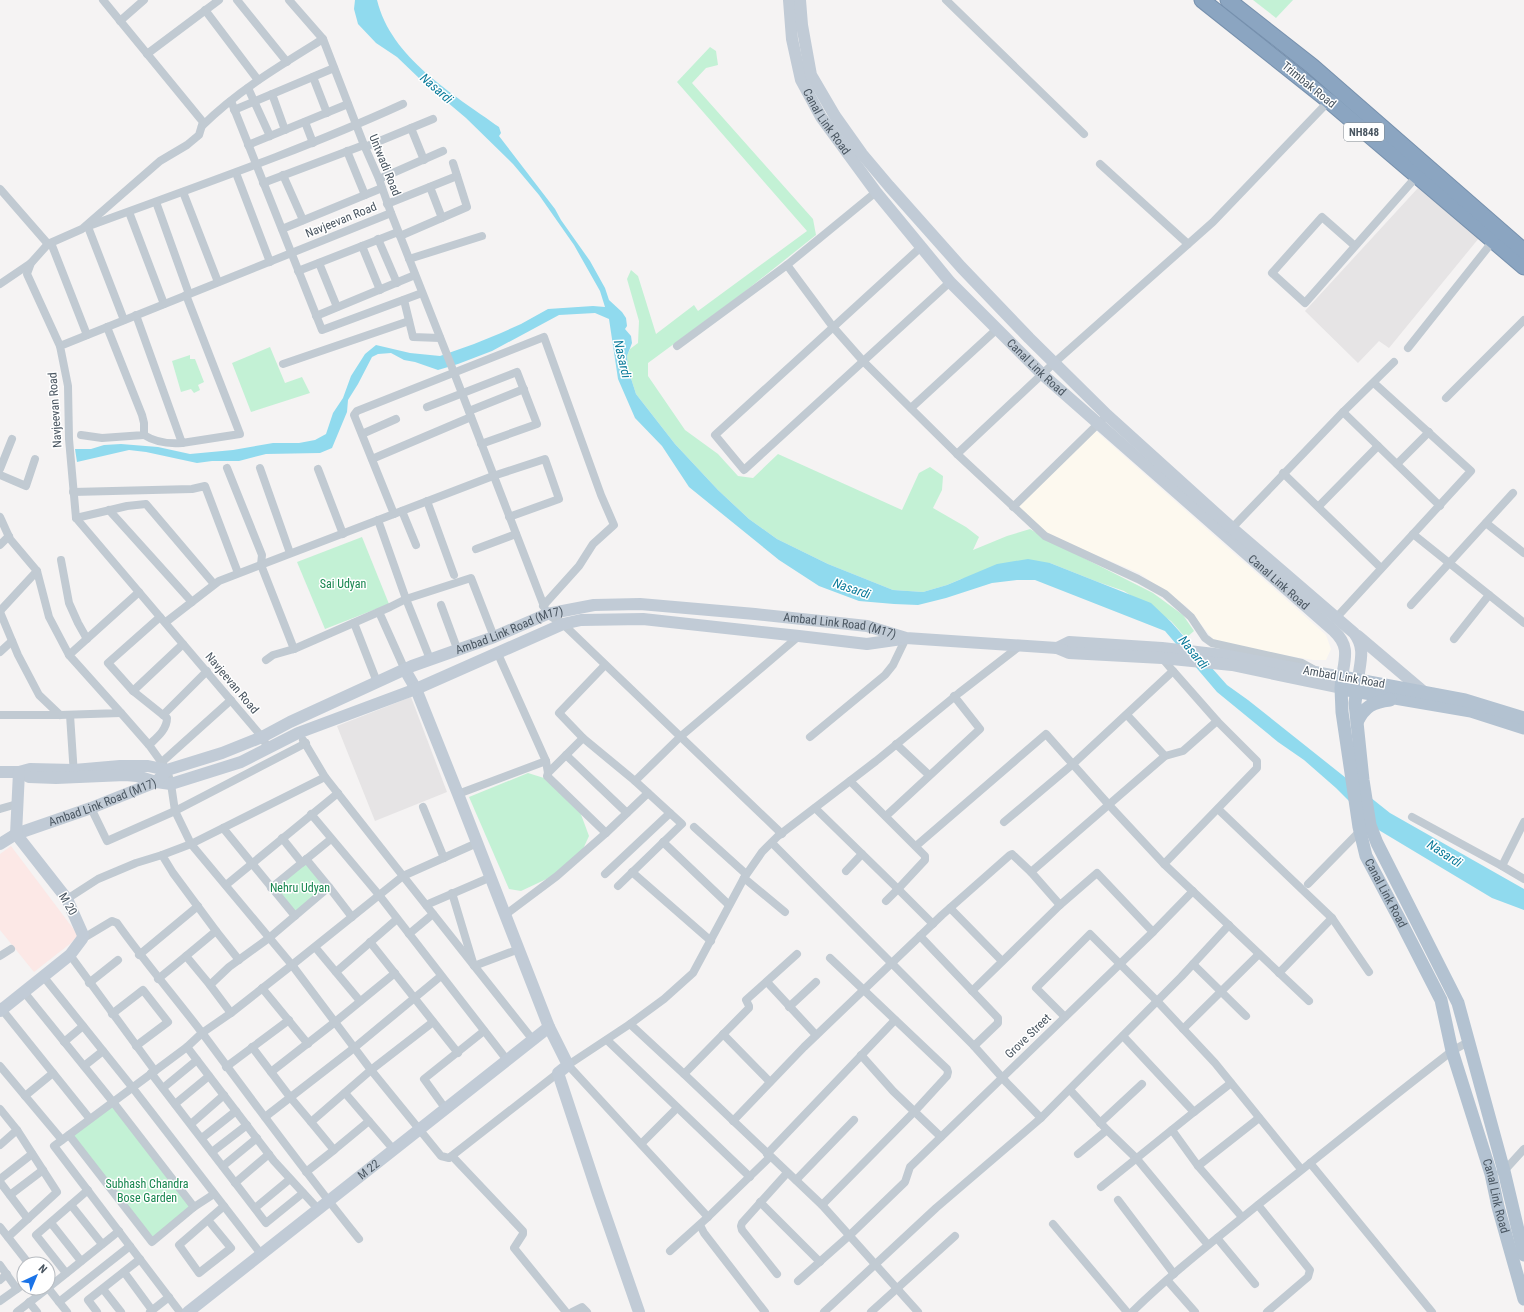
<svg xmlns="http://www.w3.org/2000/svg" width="1524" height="1312" font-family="'Roboto Condensed',sans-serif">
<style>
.commercial{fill:#fdf9ef}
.education{fill:#e6e4e5}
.medical{fill:#fce8e6}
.green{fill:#c3f1d5}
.water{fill:#90daee}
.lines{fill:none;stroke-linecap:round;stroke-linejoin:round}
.highway-casing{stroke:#7690ad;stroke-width:17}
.street{stroke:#c1cad2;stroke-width:8}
.secondary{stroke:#c1cbd6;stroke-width:12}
.primary{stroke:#b3c2d1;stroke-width:13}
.highway{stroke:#8ba5c1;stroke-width:15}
.labels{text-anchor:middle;stroke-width:3;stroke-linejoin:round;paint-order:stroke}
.shield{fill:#fff;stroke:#808990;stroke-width:1}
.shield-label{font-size:11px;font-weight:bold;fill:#4a5661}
.street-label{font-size:12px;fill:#4a5661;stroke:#fff}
.park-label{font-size:12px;fill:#17864f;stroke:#fff}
.water-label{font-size:13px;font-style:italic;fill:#0c7c9b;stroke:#fff}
</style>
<rect width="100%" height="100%" fill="#f5f3f3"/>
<!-- commercial -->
<polygon class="commercial" points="1096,431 1326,635 1331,649 1326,660 1313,660 1217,644 1187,607 1139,573 1048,535 1016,507"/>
<!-- education -->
<g class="education">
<polygon points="1418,188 1479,238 1389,348 1379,341 1358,363 1305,311"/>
<polygon points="411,697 447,792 375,821 337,726"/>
</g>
<!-- medical -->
<polygon class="medical" points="11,846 78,935 71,943 34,972 0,930 0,854"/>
<!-- green -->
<g class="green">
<polygon points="1253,0 1293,0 1276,18"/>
<polygon points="710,47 716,51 718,65 706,68 692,83 813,219 816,235 743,293 648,363 648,376 685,430 718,454 738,476 753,478 778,454 902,510 919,473 930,467 943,476 942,490 933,508 966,527 979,537 973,550 1007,536 1030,529 1052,542 1153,593 1183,615 1194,631 1186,638 1171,621 1124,591 1098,582 1050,563 961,579 947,585 923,592 893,590 828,564 777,539 749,519 718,490 675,444 636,394 628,369 627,356 630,349 638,343 639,321 627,279 631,270 638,276 656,334 694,305 698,311 807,231 677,82"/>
<polygon points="270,347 285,383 302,377 310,393 251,412 232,363"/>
<polygon points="190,355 190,359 195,359 204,382 198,385 200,390 194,393 191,389 181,392 172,361"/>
<polygon points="362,537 389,604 325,629 297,562"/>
<polygon points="528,773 544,778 579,809 589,836 578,860 553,876 521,891 509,889 469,797"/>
<polygon points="305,863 325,887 294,913 274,889"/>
<polygon points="113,1102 194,1207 150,1240 69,1135"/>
</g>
<!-- water -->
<path class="water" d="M355 0H377C391 58 453 94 499 127L501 133 499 136 555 209 561 220 590 261 605 288 609 300 622 312 626 318 627 326 625 329 631 336 632 343 627 356 628 369 636 394 675 444 718 490 749 519 777 539 828 564 893 590 923 592 947 585 997 564 1028 559 1050 563 1151 603 1171 622 1227 685 1248 700 1390 813 1524 889V910L1492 898 1377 829 1336 788 1304 760 1278 742 1217 692 1165 631 1035 580H1017L992 583 946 598 918 605 894 604 859 601 819 586 779 560 689 487 662 446 635 418 618 379 609 319 595 313 559 315 492 351 458 364 438 370 415 362 404 360 391 353 378 354 372 357 358 384 348 400 347 412 332 448 320 453 266 454 239 461H212L197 463 146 452 129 450 77 462 75 449H91L104 445 121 444 158 447 190 454 233 450 273 443H299L315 440 326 434 333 413 343 398 351 376 365 354 376 345 410 353 440 356 474 344 501 333 521 324 548 309 593 306 605 307 600 291 574 245 539 195 513 164 466 118 421 80 397 57 376 43 358 24 354 9Z"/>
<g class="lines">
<defs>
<g id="highway">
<polyline points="1202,0 1329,101 1524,267"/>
<polyline points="1228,0 1312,66 1524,251"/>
</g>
</defs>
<!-- highway casing -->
<use href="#highway" class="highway-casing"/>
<!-- street -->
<g class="street">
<polyline points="237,0 287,62"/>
<polyline points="289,0 323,39 364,145 379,179 391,213 453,370 547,614 563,624 782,834"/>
<polyline points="946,0 1084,134"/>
<polyline points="205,10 258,80"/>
<polyline points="120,21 144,0"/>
<polyline points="147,54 219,0"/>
<polyline points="313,77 327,113"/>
<polyline points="248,88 270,136"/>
<polyline points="272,94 285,130"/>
<polyline points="231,101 322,330 422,293"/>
<polyline points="234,110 334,68"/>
<polyline points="305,122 313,143"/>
<path d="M202 126C237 91 281 65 323 39"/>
<polyline points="411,128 424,160"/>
<polyline points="248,145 348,104"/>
<polyline points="365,147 433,119"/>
<polyline points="347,151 365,195"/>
<polyline points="1100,164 1188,244"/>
<polyline points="236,173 270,262"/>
<polyline points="283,175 303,220"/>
<polyline points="379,179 443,151"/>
<polyline points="263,183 364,145"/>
<polyline points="430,187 442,218"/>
<polyline points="0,189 48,244"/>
<polyline points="183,192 218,282"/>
<polyline points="156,202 189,294"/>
<polyline points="387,204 457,176"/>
<polyline points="129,212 164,304"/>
<path d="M86 227C192 188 300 151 403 104"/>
<polyline points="88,227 124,320"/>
<polyline points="282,229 382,188"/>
<polyline points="400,236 467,207 453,163"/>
<polyline points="378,239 397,283"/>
<polyline points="51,243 87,335"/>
<polyline points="362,246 380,290"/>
<polyline points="1355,246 1322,217 1272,273 1305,303 1417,176"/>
<polyline points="921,247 715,435 744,470 950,282"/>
<polyline points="409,259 482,236"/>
<polyline points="319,263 337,307"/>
<polyline points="787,265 833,327 863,361 957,454 1045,536 1138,579 1165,594 1191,617 1205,638 1212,643 1302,663 1313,669"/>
<polyline points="298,271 398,232"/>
<polyline points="0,284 31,263"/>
<polyline points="404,300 413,337 440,338"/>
<polyline points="136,315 182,443 240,434 186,295"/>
<polyline points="316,316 415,275"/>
<polyline points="60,346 27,274 31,263 48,244 82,229 160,161 187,145 199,135 203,122 103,0"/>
<polyline points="677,346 787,265 876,192"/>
<polyline points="1408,348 1493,241"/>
<polyline points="283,364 409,321"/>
<polyline points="1446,398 1524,320"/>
<polyline points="427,407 517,372 537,424 481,444"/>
<polyline points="911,408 997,329"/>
<polyline points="469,411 524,389"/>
<polyline points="1343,412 1440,506"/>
<polyline points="362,434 396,419"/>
<polyline points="81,435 102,438 144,435 144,423 142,415 107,327"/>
<path d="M144 435C155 442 169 444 182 443"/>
<polyline points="957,454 1054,363 1213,222 1329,101"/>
<polyline points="372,459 471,417"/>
<polyline points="1397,464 1429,432"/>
<polyline points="227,468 262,555 261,565 294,649 390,607 406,599 471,578 494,637"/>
<polyline points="260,468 290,553"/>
<polyline points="0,469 12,439"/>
<polyline points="318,469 343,534"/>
<polyline points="1283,473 1381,568"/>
<polyline points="0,475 26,486 35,459"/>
<polyline points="73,492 192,489 205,486 238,573"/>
<polyline points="427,501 454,575"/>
<polyline points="1319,506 1378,446"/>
<polyline points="1013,507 1102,420"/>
<polyline points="109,510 192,602"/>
<polyline points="402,511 416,545"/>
<polyline points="394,514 354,415 357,411 544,337 601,495 614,525 593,544 579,566 543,606"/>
<polyline points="0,517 10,539 37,571 0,611"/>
<polyline points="76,518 127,506 146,504 214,584"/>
<polyline points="378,520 406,599 430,659"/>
<polyline points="1486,523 1524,553"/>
<polyline points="1232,528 1343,412 1394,362"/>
<polyline points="1413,534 1524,623"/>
<polyline points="0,545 9,536"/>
<polyline points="476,549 516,534"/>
<polyline points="61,560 69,603 78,623 87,639"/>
<polyline points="37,571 49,617 69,655"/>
<polyline points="441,605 458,651"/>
<polyline points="1411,605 1513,493"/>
<polyline points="0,612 18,655 39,695 60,715"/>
<polyline points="379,612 405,670"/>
<polyline points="160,617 108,663 133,691 163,715 207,671"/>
<polyline points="1336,618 1471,471 1374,383"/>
<polyline points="166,622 219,581 493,476 545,459 559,499 509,517"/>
<polyline points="354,623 377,682"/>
<polyline points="1454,639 1489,595"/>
<polyline points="0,652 12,641"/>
<polyline points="498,654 546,761 548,773"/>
<polyline points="266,660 273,655 294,649"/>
<polyline points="605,665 559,713 583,738 548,773 547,776 606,833 648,793"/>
<polyline points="1173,671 1217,721 1257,761 1257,768 1164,864 1309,1001"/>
<polyline points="133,691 183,644"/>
<polyline points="121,713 149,745 167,770 171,784 175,811 191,844 292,965 371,1070 441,1156 449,1158 558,1073"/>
<polyline points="0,715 60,715 121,713 69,655 139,592"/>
<polyline points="70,715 74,775"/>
<polyline points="810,737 885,675 893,665 906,638"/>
<polyline points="583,738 635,781"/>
<polyline points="303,740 325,777"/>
<polyline points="896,744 929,775"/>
<path d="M149 745C156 738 167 730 167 718L163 715"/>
<polyline points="268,748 262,737 76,518 69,439 68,386 60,346 391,213"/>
<polyline points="566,755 627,813"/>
<polyline points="1165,756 1183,751 1217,721"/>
<polyline points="162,762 231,700"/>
<polyline points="458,794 546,761"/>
<polyline points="423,807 444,858"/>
<polyline points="91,808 107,841 175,811 306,743"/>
<polyline points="815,808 898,889 925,860 925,856 850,781"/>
<polyline points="0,809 17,804"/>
<polyline points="1218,809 1332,918 1369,972"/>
<polyline points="311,814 379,895 507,1060"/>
<polyline points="886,816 980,729 954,696"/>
<polyline points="1412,817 1502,866 1524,879"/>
<polyline points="1004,822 1073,764 1173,671 1162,658"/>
<polyline points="694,827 746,874"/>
<polyline points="223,828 295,916"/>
<polyline points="282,838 302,863"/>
<polyline points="663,842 729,905"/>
<polyline points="477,843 403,876 533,1040"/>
<polyline points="772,843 974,1046 1007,1083 1041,1118 1181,977 1229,925"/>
<polyline points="916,846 1046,734 1109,805 1164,864"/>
<polyline points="1502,866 1524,822"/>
<polyline points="846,871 862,854"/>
<polyline points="632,872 711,941"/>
<polyline points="605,874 670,813"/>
<polyline points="744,878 785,912"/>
<polyline points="1308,884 1360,831"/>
<polyline points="226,885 338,793"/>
<polyline points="618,886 682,824 635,781 680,737 799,636"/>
<polyline points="329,887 352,917"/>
<polyline points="271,888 331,839"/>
<polyline points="452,893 474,966 519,949"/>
<polyline points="67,899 98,879 136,863 162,855"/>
<polyline points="886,901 898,889 933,924"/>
<polyline points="426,905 491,877"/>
<polyline points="950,908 1002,961"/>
<polyline points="505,915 557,876 606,833"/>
<polyline points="216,931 239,960"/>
<polyline points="1153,932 1193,891"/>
<polyline points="409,934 433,914"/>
<polyline points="920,936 998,1018 998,1023 974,1046"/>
<path d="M82 939 112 921 117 923C144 961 174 996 203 1034 254 1103 305 1172 359 1239"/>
<polyline points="370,942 458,1053"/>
<polyline points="315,947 360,1001"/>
<polyline points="70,955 155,1071"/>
<polyline points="139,955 198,906"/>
<polyline points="0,956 11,949"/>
<polyline points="1193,964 1246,1016"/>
<polyline points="336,972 397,919"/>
<polyline points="1279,973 1332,918"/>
<polyline points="43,976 132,1087 261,1254"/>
<polyline points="158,979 186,956"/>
<polyline points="767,982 816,1035"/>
<polyline points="89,983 118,960"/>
<polyline points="210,985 231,1013"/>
<polyline points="262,988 308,1044"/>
<polyline points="972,991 1060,905"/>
<polyline points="24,992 113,1102 194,1207 152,1242 69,1135"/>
<polyline points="0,1007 90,1119"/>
<polyline points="789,1007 816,982"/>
<polyline points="112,1014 143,990 168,1022 136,1046"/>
<polyline points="1065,1017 1036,988 1090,934 1157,1001 1215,1063 1301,1169"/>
<polyline points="630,1024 684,1074 822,1205 918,1312"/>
<polyline points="1183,1029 1259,954"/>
<polyline points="723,1034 770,1082"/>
<polyline points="607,1040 750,1177"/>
<polyline points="64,1042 83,1026"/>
<polyline points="187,1047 274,1161 318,1209"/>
<polyline points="252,1047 290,1097 311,1122"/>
<polyline points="861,1055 893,1091 941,1137"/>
<polyline points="0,1066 62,1140"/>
<polyline points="84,1066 103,1051"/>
<polyline points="226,1067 289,1020"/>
<polyline points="271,1072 335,1022 395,973"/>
<polyline points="151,1073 266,1223 303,1193"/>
<polyline points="684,1074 749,1008 749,1006 746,1000 797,954"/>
<polyline points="163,1088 197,1060"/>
<polyline points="1070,1090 1107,1130 1137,1159 1208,1245"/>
<polyline points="345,1093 369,1121"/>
<polyline points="25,1096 53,1073"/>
<polyline points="175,1104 209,1076"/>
<polyline points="445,1108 424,1079 484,1031"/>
<polyline points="0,1109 17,1130 57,1192 8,1237"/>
<polyline points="1194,1112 1231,1083"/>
<polyline points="265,1117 354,1048 441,976"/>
<polyline points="733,1121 804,1047 942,915 1010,855 1012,854 1014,856 1031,872 1165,756 1127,715"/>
<polyline points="1100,1123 1142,1084"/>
<polyline points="191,1124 224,1095"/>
<polyline points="1172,1130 1198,1166 1242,1217"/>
<polyline points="202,1138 236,1111"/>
<polyline points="641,1144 677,1108"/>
<polyline points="0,1145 17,1130"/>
<polyline points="393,1149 369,1121 334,1150 311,1122 371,1070 433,1022"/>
<polyline points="212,1152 247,1125"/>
<polyline points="767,1154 895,1020"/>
<polyline points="1078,1154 1107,1130"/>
<polyline points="452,1156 523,1231 523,1234 514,1248 566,1312"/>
<polyline points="1310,1163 1432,1312"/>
<polyline points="223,1166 257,1138"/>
<polyline points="1198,1166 1259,1118"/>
<polyline points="306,1172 334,1150"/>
<polyline points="1501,1172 1504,1171 1524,1149"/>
<polyline points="0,1179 32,1154"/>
<polyline points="796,1180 854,1120"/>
<polyline points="0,1182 28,1219"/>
<polyline points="235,1183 269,1154"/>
<polyline points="1101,1187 1194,1112 1123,1036"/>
<polyline points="10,1195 43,1170"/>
<polyline points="1118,1200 1174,1274"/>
<polyline points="760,1202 820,1262"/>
<polyline points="71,1205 102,1244"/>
<polyline points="822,1205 914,1112 947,1076 948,1072 947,1069 830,958"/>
<polyline points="1258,1205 1310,1270 1308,1277 1267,1312"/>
<polyline points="194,1207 214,1194"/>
<polyline points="255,1208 290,1179"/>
<polyline points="708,1217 568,1065 630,1024 664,999 693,973 744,878 762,852 778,836 876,761 959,693 1021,645"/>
<polyline points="208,1220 231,1248 199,1273 179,1245 224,1206"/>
<polyline points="51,1223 81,1261"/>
<polyline points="1053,1224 1127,1312"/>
<polyline points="700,1225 704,1233 765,1312"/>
<polyline points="0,1227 29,1264"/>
<polyline points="1217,1238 1255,1284"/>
<polyline points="670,1251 708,1217 770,1157"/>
<polyline points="0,1265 17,1289"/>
<polyline points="124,1272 152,1310"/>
<polyline points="66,1273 36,1235 88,1190"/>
<polyline points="777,1274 742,1230 741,1226 742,1223 787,1173"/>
<polyline points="0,1280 7,1274"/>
<polyline points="1167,1280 1195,1312"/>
<polyline points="798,1281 850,1235 905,1182 910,1167 1153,932 1097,873 1060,905 1031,872"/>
<polyline points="48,1288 119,1231"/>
<polyline points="48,1288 67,1312"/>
<polyline points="103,1289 121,1312"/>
<polyline points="0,1301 24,1284"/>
<polyline points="29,1302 37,1312"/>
<polyline points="59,1302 130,1246"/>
<polyline points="17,1312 48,1288"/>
<polyline points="97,1312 88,1300 140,1259"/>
<polyline points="150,1312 169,1297"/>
<polyline points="180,1312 54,1146 187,1047 202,1033 231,1013 292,965 403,876 325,777 191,844 162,855 173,873 216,931 186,956 210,985 229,967 269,938 329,887 306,859"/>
<polyline points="572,1312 582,1307 587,1312"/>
<polyline points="824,1312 936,1208 1041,1118"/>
<polyline points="871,1312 955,1236"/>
<path d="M1132 1312C1172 1273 1216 1239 1259 1204 1323 1153 1387 1101 1452 1051L1468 1042"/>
</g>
<!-- secondary -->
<g class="secondary">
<path id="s1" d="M789 0 792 39 801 80 821 117 876 192 950 282 1042 374 1334 631C1350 646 1345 658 1342 677L1223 655 1162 648 1069 642 1057 648"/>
<path d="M800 0 802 25 811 75 835 116 862 154 889 186 961 267 1029 338 1107 415 1232 528 1354 633C1366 649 1360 661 1358 680"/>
<polyline points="1358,636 1424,692"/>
<polyline points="405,670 416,689 458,794 549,1027 568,1065 558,1073 598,1194 639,1312"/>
<polyline points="0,772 19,772 30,769 74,770 120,766 148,766 167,770"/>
<polyline points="19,772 29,777 56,778 125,775 137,776 156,782 171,784 241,762 298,733 416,689 563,624 581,620 643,619 799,636 867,644 902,639"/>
<path id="s2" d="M0 844 16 834 91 808 156 782 167 770 222 753 262 737 290 722 412 666 494 637 547 614 594 605 640 604 755 614 867 626 906 638 1057 648 1069 653 1162 658 1232 665 1341 688"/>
<polyline points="0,1011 70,955 82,939 83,935 67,899 16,834 19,772"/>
<path id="s3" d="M188 1312 549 1027"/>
</g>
<!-- primary -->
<g class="primary">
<polyline points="1358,680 1355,703 1363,780 1370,825 1377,843 1458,1003 1504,1171 1524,1255"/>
<polyline points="1348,690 1471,711 1524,728"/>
<path id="s4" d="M1524 718 1465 700 1342 677 1341 688 1342 712 1359 827 1366 856 1400 920 1441 1000 1452 1051 1491 1174 1498 1207 1524 1299"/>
<path d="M1357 722C1365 706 1373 702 1390 700"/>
</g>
<!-- highway -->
<use href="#highway" class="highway"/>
</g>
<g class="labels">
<!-- shield labels -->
<rect class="shield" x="1344" y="123" width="40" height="18" rx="3"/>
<g class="shield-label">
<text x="1364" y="136">NH848</text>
</g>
<!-- street labels -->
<g class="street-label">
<text transform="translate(1309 85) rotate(39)" y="4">Trimbak Road</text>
<text dy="4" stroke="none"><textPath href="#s1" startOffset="130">Canal Link Road</textPath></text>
<text transform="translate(385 165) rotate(68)" y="4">Untwadi Road</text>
<text transform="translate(341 220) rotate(-22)" y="4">Navjeevan Road</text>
<text dy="4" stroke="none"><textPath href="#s1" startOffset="454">Canal Link Road</textPath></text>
<text transform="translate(55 410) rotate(-94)" y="4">Navjeevan Road</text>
<text dy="4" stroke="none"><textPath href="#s1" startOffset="778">Canal Link Road</textPath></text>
<text dy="4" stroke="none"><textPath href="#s2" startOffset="891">Ambad Link Road (M17)</textPath></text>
<text dy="4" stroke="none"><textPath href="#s2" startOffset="555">Ambad Link Road (M17)</textPath></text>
<text transform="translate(1344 677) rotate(10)" y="4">Ambad Link Road</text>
<text transform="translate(232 683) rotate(50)" y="4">Navjeevan Road</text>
<text dy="4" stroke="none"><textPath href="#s2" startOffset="111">Ambad Link Road (M17)</textPath></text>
<text dy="4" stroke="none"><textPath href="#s4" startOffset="410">Canal Link Road</textPath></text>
<text transform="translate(68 904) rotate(60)" y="4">M 20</text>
<text transform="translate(1028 1036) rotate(-44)" y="4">Grove Street</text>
<text dy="4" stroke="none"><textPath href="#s3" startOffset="230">M 22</textPath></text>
<text dy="4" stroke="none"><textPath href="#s4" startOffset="734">Canal Link Road</textPath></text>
</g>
<!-- park labels -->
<g class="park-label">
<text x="343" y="588">Sai Udyan</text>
<text x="300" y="892">Nehru Udyan</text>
<text x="147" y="1188">Subhash Chandra<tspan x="147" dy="14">Bose Garden</tspan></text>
</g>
<!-- water labels -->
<g class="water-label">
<text transform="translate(437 88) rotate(41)" y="5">Nasardi</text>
<text transform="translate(623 359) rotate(77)" y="5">Nasardi</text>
<text transform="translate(852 588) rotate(19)" y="5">Nasardi</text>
<text transform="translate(1194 652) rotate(51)" y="5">Nasardi</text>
<text transform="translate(1445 853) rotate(33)" y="5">Nasardi</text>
</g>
</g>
<!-- north arrow -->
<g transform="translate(36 1276) rotate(44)"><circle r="19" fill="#ffffff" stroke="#b7bbc0"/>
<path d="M0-3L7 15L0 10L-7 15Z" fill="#1a73e8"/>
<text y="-6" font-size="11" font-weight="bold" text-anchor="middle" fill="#4a5661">N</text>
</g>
</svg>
